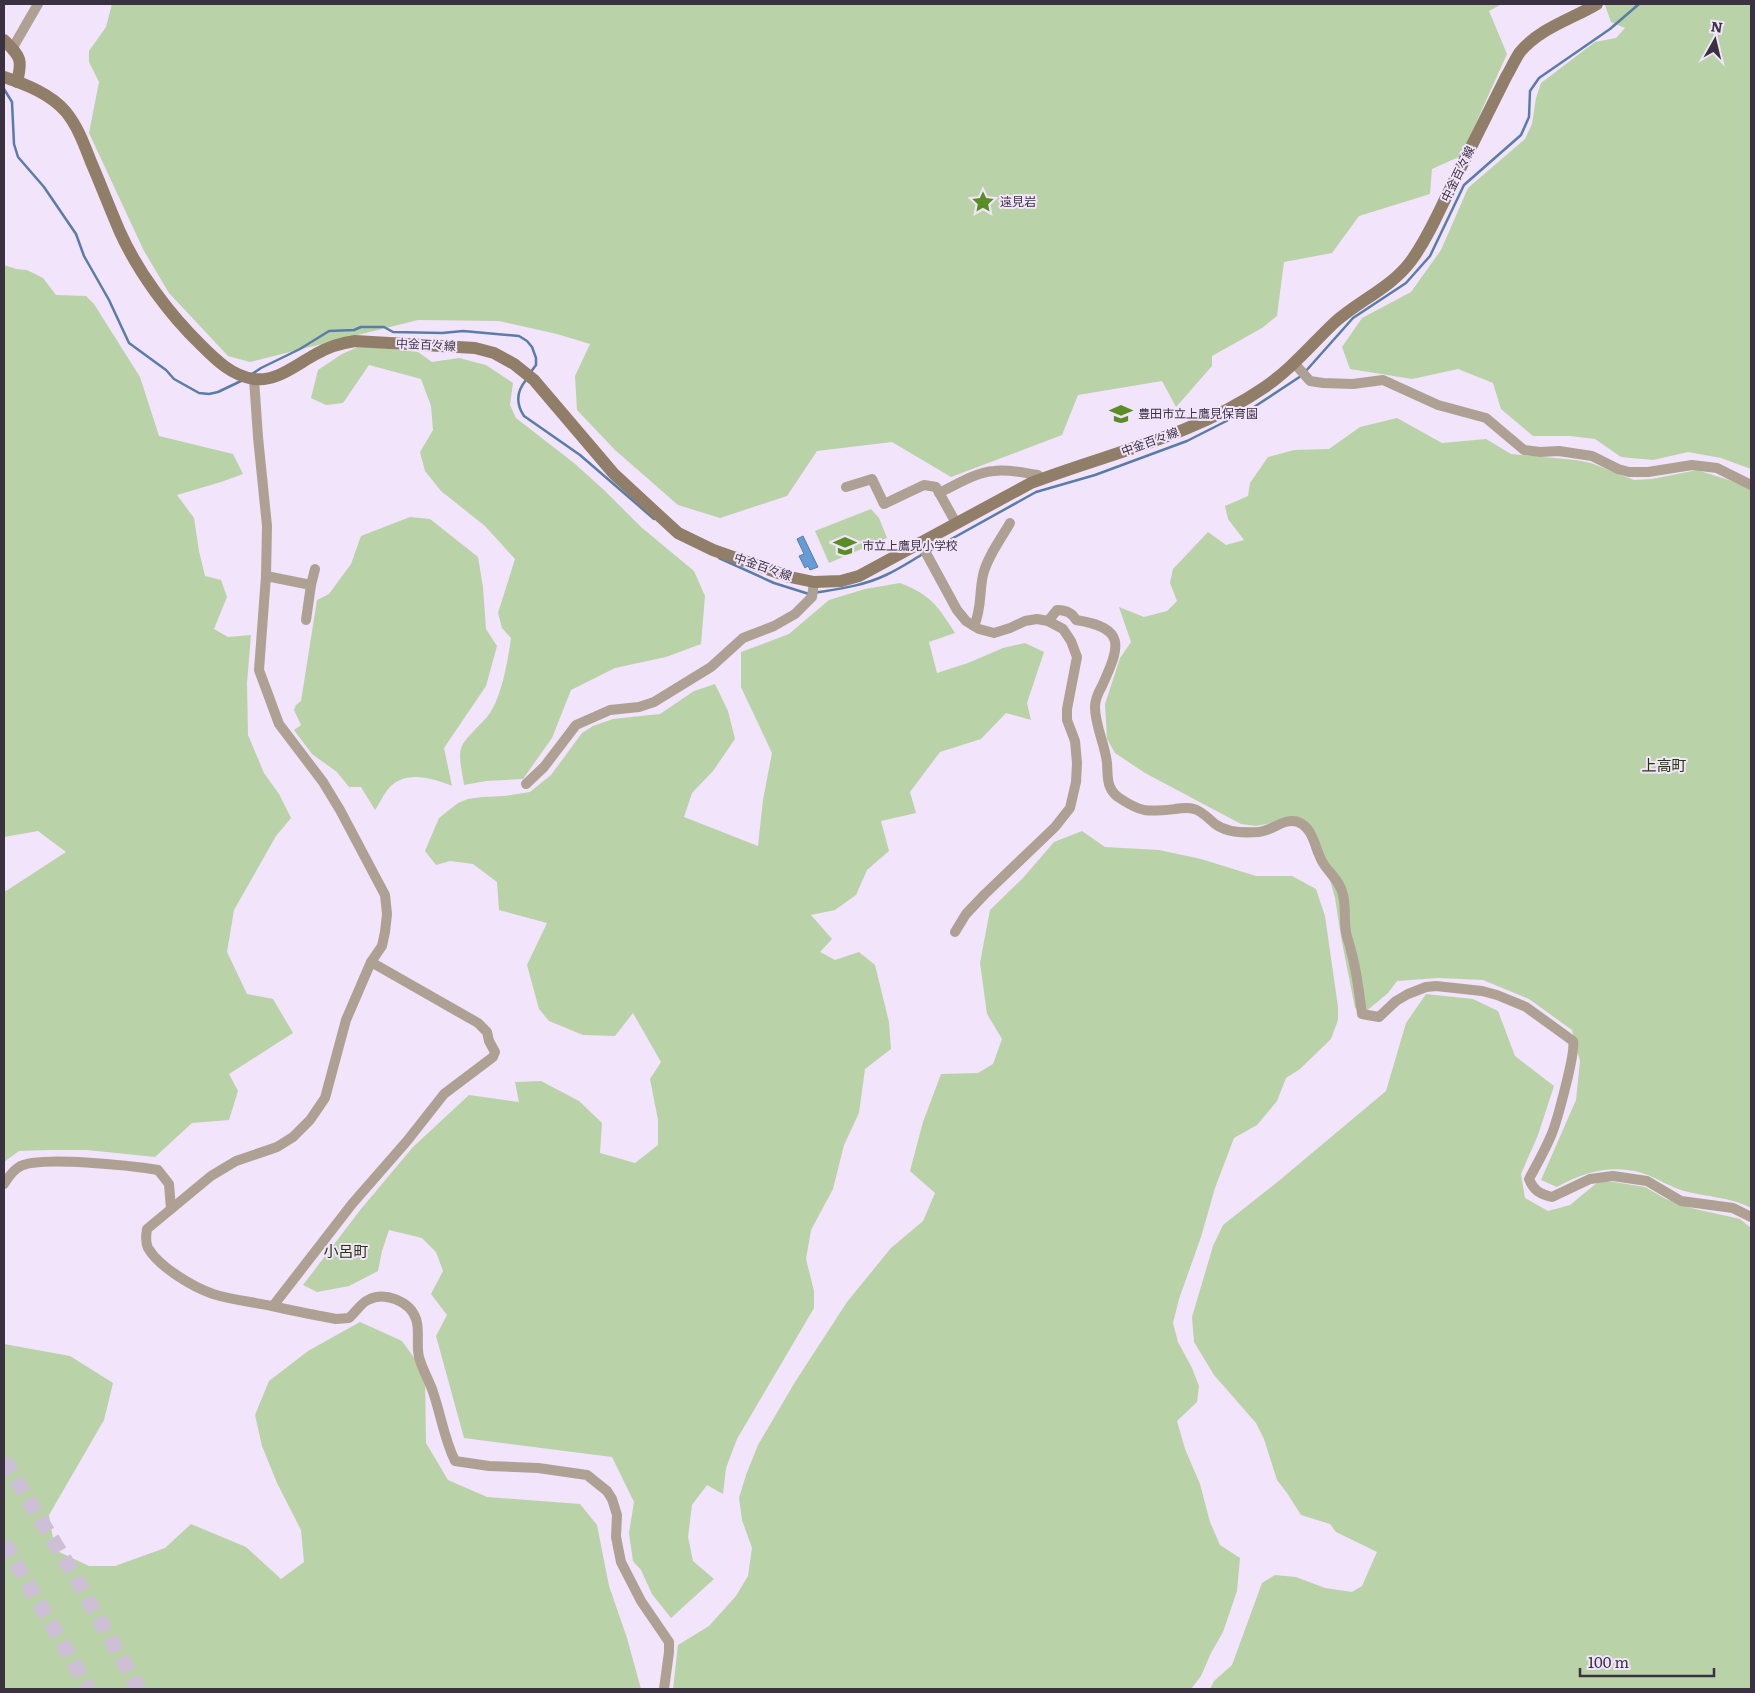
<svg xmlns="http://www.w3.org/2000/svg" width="1755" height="1693" font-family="Literata,'Noto Sans JP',serif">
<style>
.green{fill:#bad2a8}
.water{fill:#679bd5;stroke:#5a7ca9}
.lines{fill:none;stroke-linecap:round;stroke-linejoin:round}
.stream{stroke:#5a7ca9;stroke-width:2.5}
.highway-tunnel{stroke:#cdc0d6;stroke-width:15;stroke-dasharray:15 8;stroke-linecap:butt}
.street{stroke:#aea193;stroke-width:10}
.secondary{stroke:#907e68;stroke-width:12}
.labels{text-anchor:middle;stroke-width:4;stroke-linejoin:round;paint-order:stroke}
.street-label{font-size:12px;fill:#3b3241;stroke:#f2e4fb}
.poi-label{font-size:12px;fill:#3b3241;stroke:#f2e4fb;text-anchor:start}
.quarter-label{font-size:15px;fill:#223a07;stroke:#f2e4fb}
</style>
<rect width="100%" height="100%" fill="#f2e4fb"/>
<!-- green -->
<g class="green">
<polygon points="112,4 1502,4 1489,11 1507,54 1461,156 1432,169 1430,194 1359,216 1332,253 1284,262 1277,316 1262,328 1212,356 1212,366 1176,407 1162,381 1078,395 1062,435 951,477 892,442 817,451 787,496 720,518 678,505 615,450 577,410 575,376 590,344 557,334 499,321 418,320 250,362 228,356 169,293 144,251 89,133 99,82 89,62 89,51 106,27"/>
<polygon points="1606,4 1751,4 1751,469 1721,458 1688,452 1653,460 1621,457 1595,439 1570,436 1533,436 1501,409 1493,383 1458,369 1412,379 1350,369 1342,347 1362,318 1411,292 1441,250 1468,188 1525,139 1532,124 1536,98 1541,83 1595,42 1616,38 1625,28 1611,22 1605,5"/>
<polygon points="4,265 16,269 27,270 43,278 56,295 86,296 94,304 140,377 159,436 233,454 243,474 221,482 177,495 194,518 199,551 205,576 221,580 227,597 214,629 228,637 251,635 247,683 248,735 264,773 279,794 291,818 276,836 234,910 227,952 247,994 273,999 293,1033 229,1074 238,1091 229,1120 192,1123 155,1157 87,1150 48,1150 19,1151 4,1162 4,890 6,891 66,852 38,831 4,837"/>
<path d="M360 346 418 352 432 362 459 358 486 365 513 383 510 405 516 418 574 463 604 490 641 527 694 571 705 596 701 644 666 657 615 668 571 690 552 738 523 779 486 781 464 785C463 774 457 756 462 746 465 738 484 722 490 713 502 695 508 660 511 638L502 628 498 613 515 559 485 526 441 491 425 471 420 452 433 430 431 406 421 379 369 365 343 403 326 405 311 398 318 370 342 354Z"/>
<path d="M1397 418 1442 443 1486 439 1511 454 1576 460 1591 463 1634 480 1652 479 1697 470 1729 480 1751 489V1208C1730 1197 1707 1197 1684 1191 1670 1187 1657 1178 1642 1173 1612 1164 1583 1172 1557 1187L1541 1180 1576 1100 1580 1061 1572 1030 1529 999 1483 980 1438 978 1397 981 1388 993 1364 1013 1355 1008 1341 937 1335 898 1328 873 1313 854 1304 824 1278 822 1256 826 1241 824 1145 773 1115 753 1107 739 1105 704 1120 658 1131 642 1119 607 1144 617 1167 611 1177 601 1170 583 1173 569 1208 532 1226 545 1244 540 1228 519 1225 506 1248 496 1250 483 1268 457 1294 450 1329 449 1360 427Z"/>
<polygon points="871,509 879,518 887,538 829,563 815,531"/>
<path d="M410 517 430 519 478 557 483 587 486 629 497 646 486 686 444 748 452 786C433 778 406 770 390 787 384 793 380 803 375 810L361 787H349L337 772 312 754 294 730 301 725 294 710 296 705 301 701 317 600 329 594 351 564 361 536Z"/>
<path d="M900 583C931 595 938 606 955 633L929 642 937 673 968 663 1003 648 1025 643 1044 652 1027 703 1031 720 1006 713 981 739 940 752 910 792 916 813 881 821 889 851 867 870 856 895 835 910 811 915 832 939 820 952 835 960 859 952 875 965 889 1022 891 1049 865 1069 859 1113 844 1145 833 1189 811 1230 806 1259 814 1291V1308L737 1439 726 1468 723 1494 707 1485 692 1505 688 1537 693 1561 714 1579 671 1618 652 1594 641 1570 633 1561 629 1533 634 1502 612 1457 464 1438 436 1336 447 1315 431 1294 443 1271 436 1252 422 1238 389 1230 382 1251 378 1271 349 1286 317 1292 303 1285 361 1209 413 1147 469 1095 519 1102 515 1082 541 1081 579 1101 602 1123 600 1153 635 1163 658 1145V1120L650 1079 661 1062 633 1013 615 1036 583 1035 549 1021 539 1009 527 965 547 923 499 910 497 882 473 864 450 861 436 865 425 851 439 818 458 803 468 799 482 797 505 796 530 792 551 775 582 733 593 726 613 719 660 714 694 691 715 684 728 711 735 739 713 771 692 793 684 817 758 846 763 800 772 753 741 687V652L789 634 829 600 865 589Z"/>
<polygon points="1082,831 1105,847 1159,850 1201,859 1256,876 1292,876 1316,889 1325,916 1338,1007 1338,1020 1331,1039 1300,1069 1286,1078 1277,1101 1257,1125 1234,1138 1215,1188 1201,1237 1179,1299 1173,1323 1178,1342 1192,1368 1199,1386 1197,1402 1177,1421 1185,1449 1200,1484 1210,1522 1220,1545 1240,1558 1237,1591 1223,1632 1211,1653 1201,1676 1191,1689 673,1689 678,1645 709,1626 736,1596 748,1576 752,1548 742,1520 739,1498 746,1475 758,1445 795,1382 847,1302 891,1248 923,1221 935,1193 910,1171 923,1122 941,1074 978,1073 993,1064 1002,1039 987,1014 980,963 990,910 1023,878 1054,842"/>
<polygon points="1426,994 1473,999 1498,1011 1515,1056 1554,1086 1538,1135 1521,1174 1525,1198 1548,1211 1570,1205 1598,1182 1614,1182 1645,1187 1666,1199 1691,1208 1740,1219 1751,1228 1751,1689 1210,1689 1214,1681 1232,1665 1262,1583 1275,1575 1296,1577 1325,1588 1352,1592 1362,1586 1377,1552 1336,1532 1330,1524 1301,1515 1287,1493 1277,1480 1264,1439 1256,1423 1214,1375 1194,1342 1192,1317 1213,1246 1223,1225 1275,1184 1386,1091 1406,1023"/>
<polygon points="360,1322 402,1341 425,1373 426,1443 448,1480 487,1497 580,1504 597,1525 609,1586 627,1638 641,1689 4,1689 4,1344 70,1356 113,1383 104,1420 49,1515 55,1550 89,1566 115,1566 165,1548 191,1524 246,1547 281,1579 304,1562 301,1530 277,1483 262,1446 255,1415 269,1381 308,1351"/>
</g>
<!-- water -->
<polygon class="water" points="803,536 818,567 810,570 808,566 805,568 799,556 804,554 797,539"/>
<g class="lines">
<!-- stream -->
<g class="stream">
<polyline points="4,89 12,102 14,144 18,157 44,187 76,234 84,256 109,300 129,343 166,370 174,379 199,393 209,394 218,392 241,381"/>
<polyline points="1305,372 1353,318 1406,283 1430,256 1464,185 1521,135 1529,117 1530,91 1539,78 1610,29 1639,4"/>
<polyline points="252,374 261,368 300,349 329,331 354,330 361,327 384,327 393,332 442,333 463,331 519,336 527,341 532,347 536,358 536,365 530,373"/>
<path d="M526 380C516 392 516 404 524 416L580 455 654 519"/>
<polyline points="928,552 1036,492 1095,475 1187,441 1254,407 1301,376"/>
<polyline points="719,558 774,583 809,594"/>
<path d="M814 593C838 589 863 586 886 575 899 569 911 561 923 554"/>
</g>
<!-- highway-tunnel -->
<g class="highway-tunnel">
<polyline points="4,1460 73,1573 139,1689"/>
<polyline points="4,1543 89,1689"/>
</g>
<!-- street -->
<g class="street">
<polyline points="12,49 38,4"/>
<polyline points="1295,364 1310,381 1323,383 1353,384 1383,380 1438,405 1486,418 1524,450 1540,452 1559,451 1592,456 1618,469 1629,472 1648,472 1692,465 1717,468 1751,485"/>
<path d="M254 379 258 437 267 526 266 576 259 670 279 724 323 782 340 810 385 895 387 914 385 932 382 946 371 962 346 1020 325 1098 310 1120 293 1137 277 1147 236 1161 211 1176 147 1229C146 1235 145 1242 148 1248 159 1267 193 1287 213 1294 232 1300 253 1302 272 1306 294 1311 315 1315 336 1319L349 1318C355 1313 361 1303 368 1300 384 1291 410 1301 416 1319 420 1330 416 1345 419 1357 422 1369 429 1380 433 1392 441 1415 444 1439 455 1461L489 1466 538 1468 587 1475 607 1491 612 1499 617 1515 616 1537 621 1562 641 1601 669 1642V1652L664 1689"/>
<polyline points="846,487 872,479 884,504 924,485 936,487 956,523"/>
<path d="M939 493C956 485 976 472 994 471 1009 469 1024 473 1038 475L1040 480"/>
<polyline points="920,542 957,610 966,621 979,629 994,633 1010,628 1025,621 1037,619 1048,621 1063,629 1071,641 1077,657 1067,709 1067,720 1075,741 1077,763 1076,782 1070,808 1055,827 985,894 966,914 955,932"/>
<polyline points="266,576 311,585"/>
<polyline points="306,620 311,585 315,569"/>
<path d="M1048 621 1057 610C1065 610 1072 612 1076 620 1127 628 1120 646 1102 686 1098 693 1095 699 1095 707 1095 726 1105 744 1107 763 1108 776 1106 788 1118 797 1141 813 1148 812 1175 809 1181 808 1188 807 1194 809 1202 811 1209 819 1215 824 1227 833 1244 833 1259 832 1272 831 1285 817 1298 822 1314 828 1315 850 1323 863 1329 873 1341 882 1343 895 1346 907 1344 920 1346 932 1347 939 1350 944 1351 951 1357 971 1359 993 1362 1014L1379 1017 1396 1001 1408 994 1426 987 1436 986 1482 991 1497 995 1526 1007 1573 1041C1576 1052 1556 1126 1550 1138 1544 1152 1536 1166 1529 1179 1534 1191 1540 1194 1552 1197L1590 1179 1613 1176 1647 1181 1681 1201 1733 1208 1751 1217"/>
<path d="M974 626C982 608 979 593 983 575 987 557 1001 539 1010 523"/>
<polyline points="526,784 544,767 576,725 610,710 639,707 654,702 711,667 743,638 774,626 795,614 812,597 814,582"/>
<path d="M4 1184C8 1178 12 1171 19 1167 37 1155 134 1166 158 1170L169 1184 171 1209"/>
<polyline points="273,1306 352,1204 407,1141 444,1094 493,1057 495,1052 489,1041 487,1032 478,1023 371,962"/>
</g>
<!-- secondary -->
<g class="secondary">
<path d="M4 40C20 57 23 58 17 82"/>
<path d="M4 77C25 84 51 94 66 112 78 127 84 144 91 162 101 185 110 209 120 232 138 272 169 314 201 345 216 360 232 376 254 379 277 382 297 364 316 354 328 347 341 343 355 341L475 348 494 353 514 364 534 380 614 474 678 533 713 550 790 577 814 582 841 581 859 576 1031 483C1109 453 1194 436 1265 387 1291 369 1311 345 1334 323 1358 301 1391 288 1411 261 1428 238 1439 211 1452 185 1470 149 1488 113 1506 77 1511 69 1515 59 1520 52 1540 28 1572 19 1597 4"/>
</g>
</g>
<!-- icons -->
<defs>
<symbol id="sight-bare" viewBox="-9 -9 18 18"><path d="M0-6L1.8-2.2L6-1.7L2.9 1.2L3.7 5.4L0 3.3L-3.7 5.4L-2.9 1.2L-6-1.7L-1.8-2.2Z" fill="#5a8d24" stroke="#f2e4fb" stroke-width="2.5" paint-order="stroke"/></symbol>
<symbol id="school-bare" viewBox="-9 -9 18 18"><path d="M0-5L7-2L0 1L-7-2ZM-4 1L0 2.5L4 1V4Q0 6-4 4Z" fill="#5a8d24" stroke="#f2e4fb" stroke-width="2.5" paint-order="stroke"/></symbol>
</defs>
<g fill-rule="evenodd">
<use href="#sight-bare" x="967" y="186" width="32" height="32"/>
<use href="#school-bare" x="1105" y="398" width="32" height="32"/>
<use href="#school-bare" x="829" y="530" width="32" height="32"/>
</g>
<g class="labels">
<!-- street labels -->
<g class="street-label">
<text transform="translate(1458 174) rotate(-64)" y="4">中金百々線</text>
<text transform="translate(426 345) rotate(3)" y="4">中金百々線</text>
<text transform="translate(1150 442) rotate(-20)" y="4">中金百々線</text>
<text transform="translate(763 567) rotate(19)" y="4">中金百々線</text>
</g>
<!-- poi labels -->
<g class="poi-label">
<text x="1000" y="206">遠見岩</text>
<text x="1138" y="418">豊田市立上鷹見保育園</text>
<text x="862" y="550">市立上鷹見小学校</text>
</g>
<!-- quarter labels -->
<g class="quarter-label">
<text x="1664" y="771">上高町</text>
<text x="346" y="1257">小呂町</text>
</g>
</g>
<!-- border -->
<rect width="1755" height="1693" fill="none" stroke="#3b3241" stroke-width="10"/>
<!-- north arrow -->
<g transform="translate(1715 40) rotate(8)" stroke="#f2e4fb" stroke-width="4" paint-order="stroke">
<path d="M0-4L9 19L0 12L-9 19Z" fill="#3b3241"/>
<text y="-8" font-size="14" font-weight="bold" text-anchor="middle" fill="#3b3241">N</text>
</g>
<!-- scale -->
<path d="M1580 1668v8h134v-8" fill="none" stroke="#3b3241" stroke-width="2.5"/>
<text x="1588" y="1668" font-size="15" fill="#3b3241" stroke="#f2e4fb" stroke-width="4" paint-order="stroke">100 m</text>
</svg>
